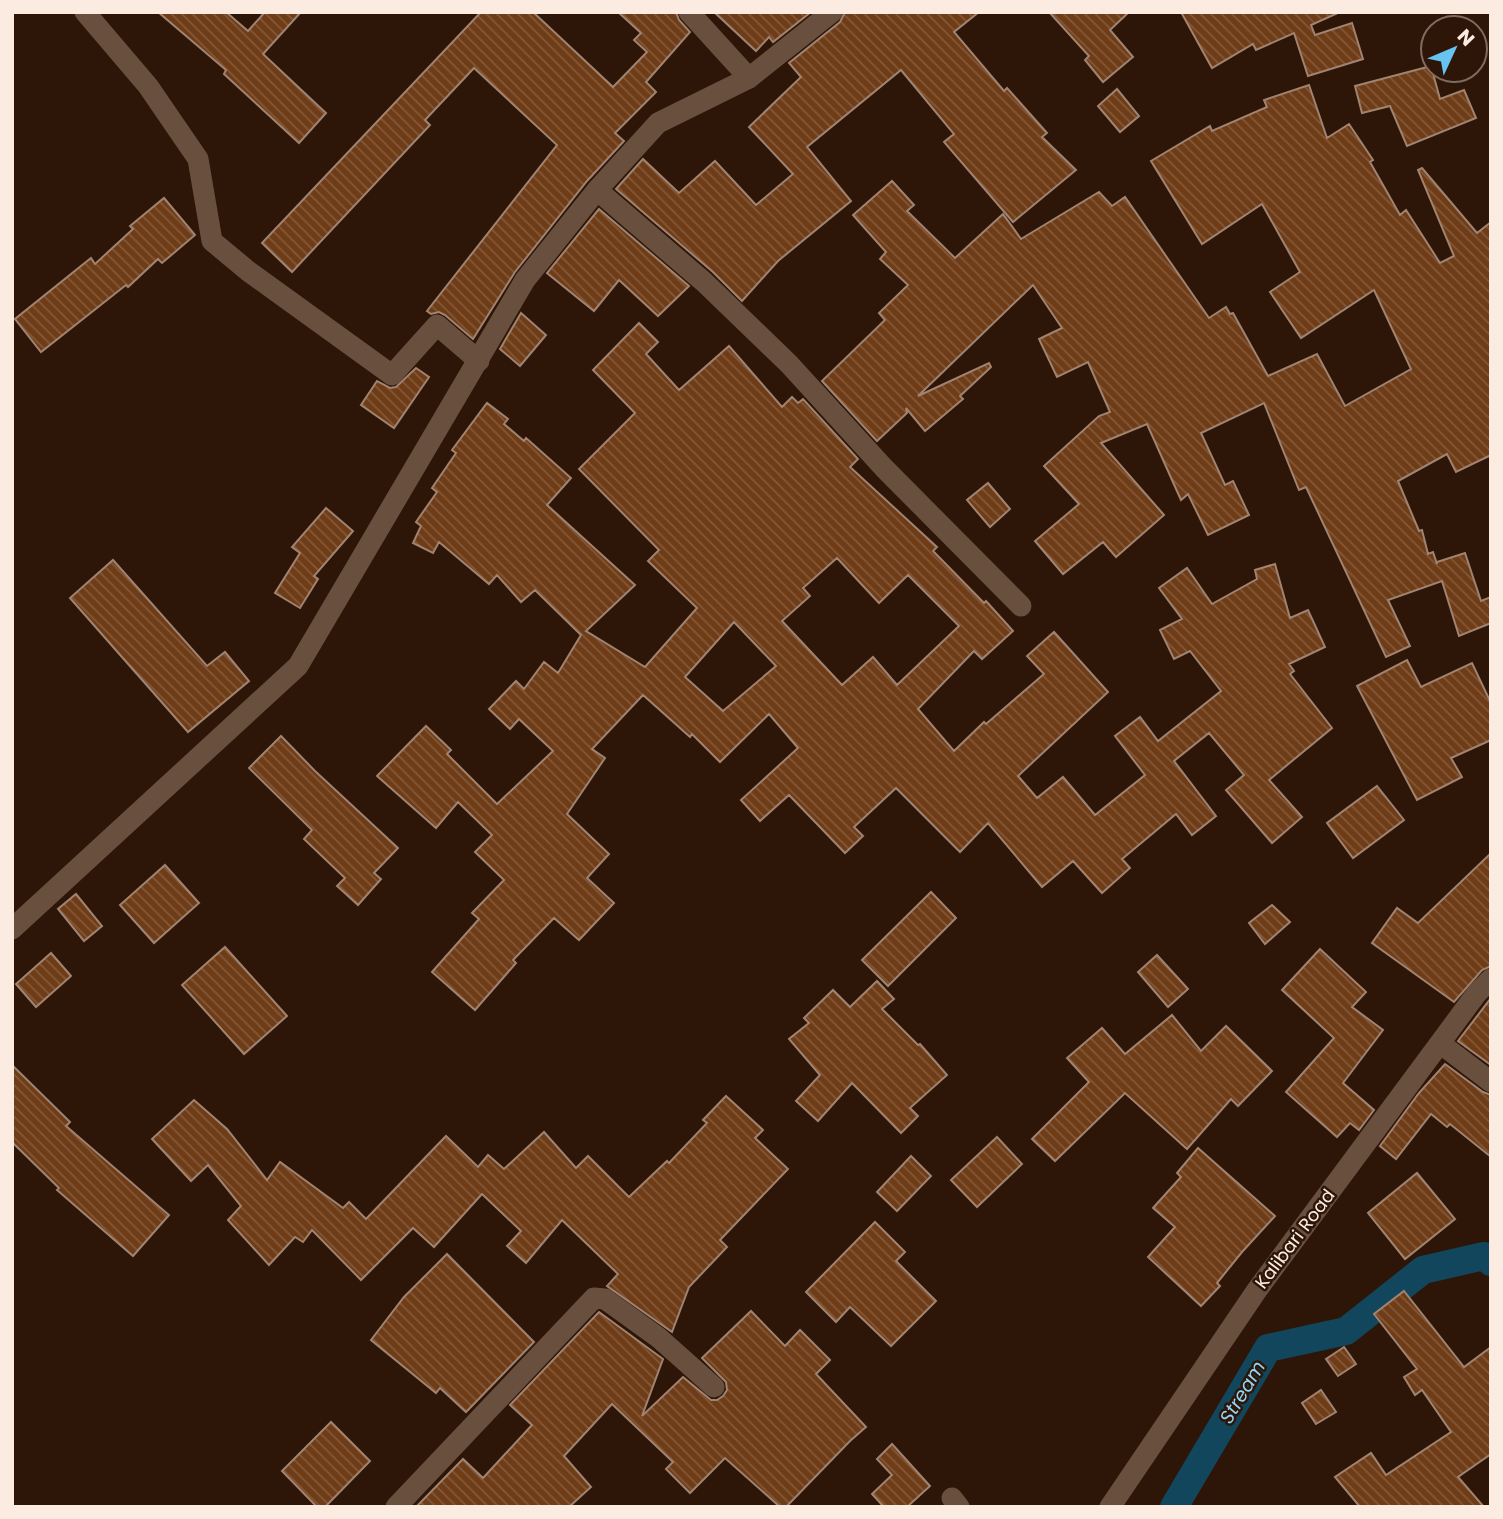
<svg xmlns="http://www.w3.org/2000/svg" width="1503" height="1519" font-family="Poppins,sans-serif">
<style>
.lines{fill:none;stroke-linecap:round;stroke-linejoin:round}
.canal{stroke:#12465c;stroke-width:28}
.building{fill:url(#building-back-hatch);stroke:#a08371;stroke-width:2;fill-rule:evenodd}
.minor{stroke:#694f3e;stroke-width:21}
.labels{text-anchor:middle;stroke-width:5;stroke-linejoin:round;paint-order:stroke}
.street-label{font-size:18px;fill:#fcebe1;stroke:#2d1607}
.water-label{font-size:19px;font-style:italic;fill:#92d5f7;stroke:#2d1607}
</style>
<defs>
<pattern id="building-back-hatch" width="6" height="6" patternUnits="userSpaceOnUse" patternTransform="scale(1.75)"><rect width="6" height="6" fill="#6e3c17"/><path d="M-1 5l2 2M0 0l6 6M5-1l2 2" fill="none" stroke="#845838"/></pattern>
</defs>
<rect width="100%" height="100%" fill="#2d1607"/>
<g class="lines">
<!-- canal -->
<polyline class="canal" points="1174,1507 1268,1348 1346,1331 1423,1270 1484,1256 1491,1262"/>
</g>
<!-- building -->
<g class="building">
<polygon points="158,12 226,12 248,31 265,12 301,12 263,54 326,113 299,143 224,74 226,70"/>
<polygon points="481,12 533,12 613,87 647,52 634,40 641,33 618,12 676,12 679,20 690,32 646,82 656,92 615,133 624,141 587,181 515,272 473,339 445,315 439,312 431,314 427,311 557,145 474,68 425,120 430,125 292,272 262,243"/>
<polygon points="714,12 811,12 773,42 769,37 756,51"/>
<polygon points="845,12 979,12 954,32 1004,91 1007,88 1047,133 1042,137 1076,170 1013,222 944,142 954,134 901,70 807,147 851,201 778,261 742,301 713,272 616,189 643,159 679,193 715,161 756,205 793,174 749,127 801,77 789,63 840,22"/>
<polygon points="1049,12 1129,12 1110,30 1133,57 1103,82 1085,60 1089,56"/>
<polygon points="1181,12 1340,12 1311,25 1315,35 1352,23 1363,59 1308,76 1294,33 1256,50 1253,44 1212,68"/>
<polygon points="1431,66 1440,99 1464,90 1476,118 1407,146 1390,106 1362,113 1355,86"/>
<polygon points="1309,85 1327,138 1349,124 1373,160 1370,162 1400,215 1406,210 1440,263 1454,256 1418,170 1422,168 1477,233 1491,222 1491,455 1456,472 1447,454 1398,481 1419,531 1422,530 1428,554 1433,552 1437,564 1437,562 1465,553 1481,601 1491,597 1491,623 1459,636 1442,581 1388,600 1410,646 1386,657 1306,487 1299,490 1264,403 1201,433 1225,485 1233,481 1249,515 1208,535 1188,494 1181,500 1147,424 1101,443 1164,515 1116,557 1103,542 1063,574 1035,541 1079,504 1044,466 1099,416 1110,412 1088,362 1057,377 1039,339 1062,328 1033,285 918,396 989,363 991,367 960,396 963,399 925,431 906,408 907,413 877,441 822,381 885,320 879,313 908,285 880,259 886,252 853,215 892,181 914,205 907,211 955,258 1003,214 1021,239 1099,192 1112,206 1125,197 1209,318 1226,307 1230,314 1233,313 1268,376 1317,354 1345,406 1411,369 1374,290 1301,338 1270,292 1300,272 1262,204 1202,244 1151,161 1210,126 1212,131 1267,107 1264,100"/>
<polygon points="1117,89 1139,116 1120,132 1098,106"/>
<polygon points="164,198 195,235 162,263 158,259 128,287 126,285 41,352 15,319 91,258 95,264 133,229 130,226"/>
<polygon points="599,209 689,286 658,316 619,280 594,311 547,273"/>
<polygon points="521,313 546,335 520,366 500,349"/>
<path d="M639 323 658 342 646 354 679 390 729 346 782 407 792 397 798 403 803 399 858 459 850 467 937 547 933 551 984 603 986 601 1013 631 982 659 974 651 918 709 954 751 984 722 986 724 1044 674 1027 656 1054 632 1108 692 1018 776 1037 798 1063 777 1095 815 1145 775 1115 736 1140 717 1158 741 1221 691 1190 651 1174 659 1160 630 1182 619 1159 588 1187 568 1212 604 1257 579 1255 570 1275 564 1290 618 1308 610 1325 647 1289 664 1294 671 1290 674 1332 728 1269 780 1302 817 1272 843 1226 790 1244 775 1209 733 1174 761 1216 816 1192 835 1176 814 1122 859 1130 868 1102 893 1073 861 1042 887 988 823 960 852 896 788 854 827 863 836 845 853 789 795 760 821 741 800 798 748 769 714 720 762 692 734 690 737 643 695 592 749 605 758 567 814 609 854 587 878 614 903 579 940 554 918 513 960 516 963 475 1010 432 972 479 919 472 913 504 880 475 852 492 835 458 802 436 828 377 776 426 726 451 750 447 754 497 804 553 751 519 719 510 729 489 709 516 681 524 689 544 662 558 673 581 635 535 590 521 602 497 575 489 584 439 542 433 553 413 543 421 526 416 522 437 492 432 488 456 453 452 450 487 403 508 419 504 424 524 441 526 438 571 478 547 505 635 585 586 631 645 667 697 608 648 561 659 550 579 469 635 413 593 370ZM837 558 879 603 908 575 959 626 897 685 873 657 842 685 782 621 810 596 803 588ZM734 622 776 666 723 711 685 677Z"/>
<polygon points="416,368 429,377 394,428 361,405 377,381 390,388 396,387"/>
<polygon points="988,483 1010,509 990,527 967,500"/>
<polygon points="326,508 353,531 314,576 318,579 300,608 275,593 300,553 292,547"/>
<polygon points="113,560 207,666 225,652 249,681 188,732 70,598"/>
<polygon points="1407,660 1421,687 1472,663 1491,703 1491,740 1451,758 1462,777 1417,800 1357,686"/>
<polygon points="281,736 315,771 398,848 374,873 381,879 358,905 337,886 345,878 304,839 312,830 249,768"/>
<polygon points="1377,786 1404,820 1353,858 1327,823"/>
<polygon points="1491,853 1491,966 1482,970 1454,1002 1372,943 1397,908 1418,923"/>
<polygon points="165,865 199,903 154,943 120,905"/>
<polygon points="931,892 956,918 888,986 862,960"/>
<polygon points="76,894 102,926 84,941 58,909"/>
<polygon points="1272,905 1290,922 1265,944 1249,923"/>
<polygon points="225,947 287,1016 244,1054 182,985"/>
<polygon points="1320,949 1366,992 1352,1007 1383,1030 1343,1083 1374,1110 1359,1130 1350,1123 1337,1137 1286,1092 1334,1038 1282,990"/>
<polygon points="51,953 71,976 36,1007 16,984"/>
<polygon points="1157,955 1188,989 1168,1007 1138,972"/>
<polygon points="877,981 894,999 882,1009 918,1045 920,1044 947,1075 910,1108 918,1116 901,1133 852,1083 818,1121 796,1101 820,1075 789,1039 809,1023 804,1018 833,990 850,1007"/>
<polygon points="1491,998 1491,1065 1458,1041"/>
<polygon points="1172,1015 1201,1051 1226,1026 1272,1071 1238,1106 1231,1099 1187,1149 1125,1093 1055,1161 1032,1139 1089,1082 1067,1058 1102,1028 1125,1054"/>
<polygon points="1445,1064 1483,1092 1491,1095 1491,1157 1450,1124 1447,1127 1431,1114 1396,1159 1380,1146 1419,1093"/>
<polygon points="12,1065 70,1122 66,1126 169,1215 133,1256 57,1190 59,1188 12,1142"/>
<polygon points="726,1096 763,1130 755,1138 788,1169 720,1240 727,1247 689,1287 672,1332 607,1286 618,1274 562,1220 526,1263 507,1246 521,1231 482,1194 434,1247 413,1228 361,1280 312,1230 303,1242 295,1237 269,1265 228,1220 241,1206 208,1165 191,1181 152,1139 194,1100 227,1129 267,1180 280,1162 343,1208 349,1202 366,1219 446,1136 478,1167 488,1155 504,1169 544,1132 576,1168 588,1156 629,1197 667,1161 669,1163 707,1123 703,1120"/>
<polygon points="997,1137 1022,1164 977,1207 951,1180"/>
<polygon points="1198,1148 1275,1216 1242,1252 1217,1283 1220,1286 1201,1306 1148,1257 1175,1227 1153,1208 1181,1177 1177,1173"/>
<polygon points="911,1156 931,1176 897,1211 877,1192"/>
<polygon points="1417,1173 1455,1219 1405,1259 1368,1213"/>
<polygon points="875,1222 905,1252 896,1261 936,1301 891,1346 850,1307 836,1322 806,1292"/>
<polygon points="447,1254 534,1342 466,1412 440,1388 436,1393 371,1340 404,1297"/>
<polygon points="1404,1291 1464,1367 1491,1347 1491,1454 1458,1477 1484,1507 1360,1507 1335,1477 1371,1453 1386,1475 1451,1432 1422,1390 1415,1395 1404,1377 1417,1369 1374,1314"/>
<polygon points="751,1311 785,1346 800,1330 830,1360 816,1374 866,1427 850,1441 786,1507 780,1507 725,1458 690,1493 666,1469 673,1462 612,1404 564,1456 591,1487 569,1507 416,1507 463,1459 483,1478 532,1425 510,1405 599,1312 663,1359 642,1416 683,1377 711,1400 717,1400 723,1396 727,1390 726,1382 702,1358"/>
<polygon points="1344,1347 1356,1364 1338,1376 1326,1359"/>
<polygon points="1321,1390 1336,1412 1316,1424 1302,1403"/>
<polygon points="331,1422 370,1461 325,1507 317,1507 282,1471"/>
<polygon points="892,1444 930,1486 907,1507 884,1507 872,1494 892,1475 877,1459"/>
</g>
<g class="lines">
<!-- minor -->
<g class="minor">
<polyline points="85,12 148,86 198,159 212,241 248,271 392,375 437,325 479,361"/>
<polyline points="689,12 749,78"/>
<polyline points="597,190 704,282 789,364 884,468 1021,606"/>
<polyline points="12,929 298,666 525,280 597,190 658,123 749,78 832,12"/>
<polyline points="1441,1044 1491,1082"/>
<polyline points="952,1498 959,1507"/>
<polyline points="396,1507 594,1298 605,1299 659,1338 714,1387"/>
<polyline points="1110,1507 1257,1290 1477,993 1491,979"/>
</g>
</g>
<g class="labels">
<!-- street labels -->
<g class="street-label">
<text transform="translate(1295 1239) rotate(-53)" y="6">Kalibari Road</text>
</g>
<!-- water labels -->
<g class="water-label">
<text transform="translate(1242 1392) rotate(-59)" y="7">Stream</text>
</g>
</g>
<!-- border -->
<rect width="1503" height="1519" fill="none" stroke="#fcebe1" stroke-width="28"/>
<!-- north arrow -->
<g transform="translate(1454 49) rotate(46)"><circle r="33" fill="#2d1607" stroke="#806b5e" stroke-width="2"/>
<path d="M0-5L12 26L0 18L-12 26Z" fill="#67c4f0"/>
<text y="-10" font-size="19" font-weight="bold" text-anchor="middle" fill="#fcebe1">N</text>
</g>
</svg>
